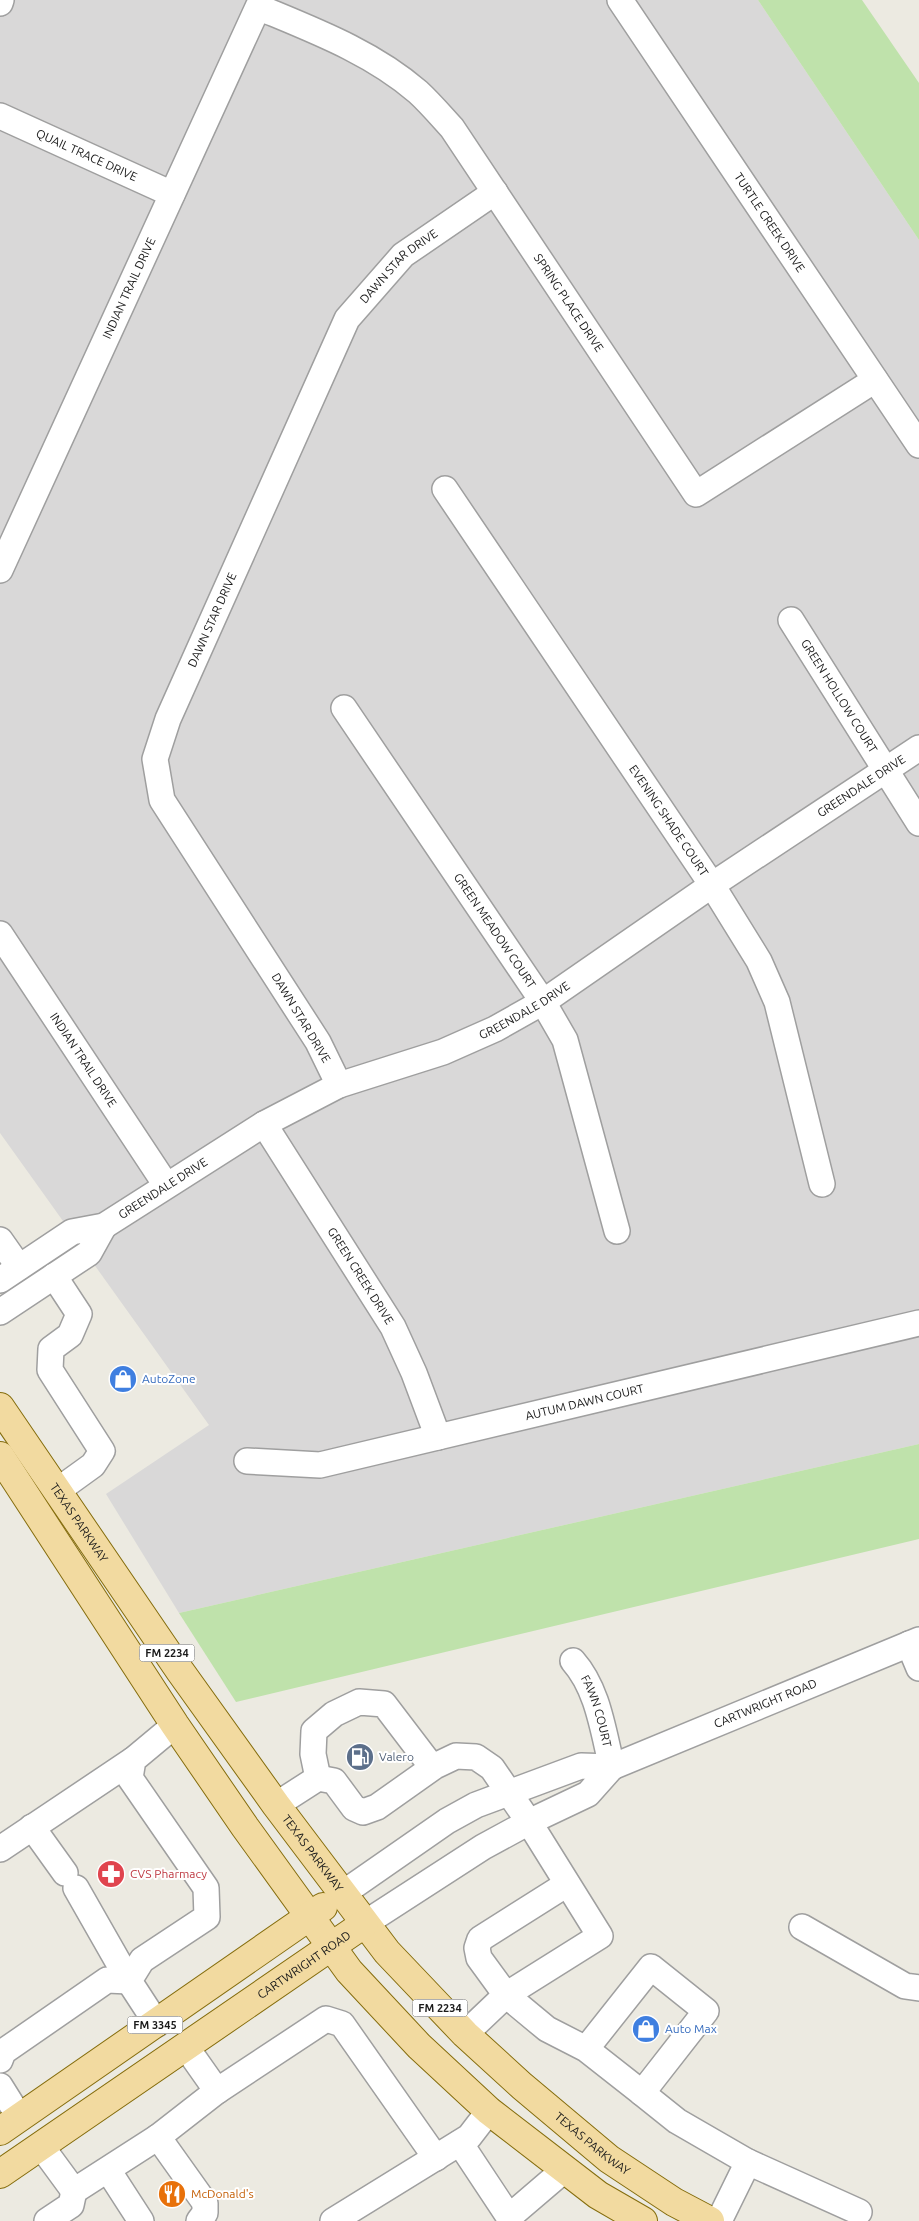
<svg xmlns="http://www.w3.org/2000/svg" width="919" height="2221" font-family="Ubuntu,sans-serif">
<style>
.residential{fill:#d9d8d8}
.grass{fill:#bfe2ab}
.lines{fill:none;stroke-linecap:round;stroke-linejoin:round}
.minor-casing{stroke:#9f9f9f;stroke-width:28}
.major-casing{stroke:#856d0d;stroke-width:30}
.minor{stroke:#fff;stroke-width:25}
.major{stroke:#f2daa0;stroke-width:28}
.labels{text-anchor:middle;stroke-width:4;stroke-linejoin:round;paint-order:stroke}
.shield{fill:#fff;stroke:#5f5f5f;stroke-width:1}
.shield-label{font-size:11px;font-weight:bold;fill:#1b1b1b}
.street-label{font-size:12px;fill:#1b1b1b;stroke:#fff}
.shop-label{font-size:12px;fill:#366cbe;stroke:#fff;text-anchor:start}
.service-label{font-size:12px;fill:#4e5e75;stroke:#fff;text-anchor:start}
.health-label{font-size:12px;fill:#be3a42;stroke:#fff;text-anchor:start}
.food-label{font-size:12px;fill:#c56008;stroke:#fff;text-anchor:start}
</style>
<rect width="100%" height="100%" fill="#eceae1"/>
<!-- residential -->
<polygon class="residential" points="0,0 758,0 919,240 919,1444 179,1613 106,1494 209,1425 0,1133"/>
<!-- grass -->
<g class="grass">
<polygon points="758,0 862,0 919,83 919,240"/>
<polygon points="919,1444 919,1539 236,1702 179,1613"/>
</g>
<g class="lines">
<defs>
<g id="minor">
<path id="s1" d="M620 0 919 445"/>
<polyline points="0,3 1,0"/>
<path id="s2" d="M0 116 172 194"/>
<path id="s3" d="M445 489 712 885 759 961 777 1002 822 1184"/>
<path id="s4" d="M0 570 258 7C313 30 372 52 418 92 430 103 441 116 452 128L696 494 875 380"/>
<path id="s5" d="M791 620 919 823"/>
<path id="s6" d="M344 708 543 1002 565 1040 617 1231"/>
<path id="s7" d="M0 934 166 1185"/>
<path id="s8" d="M339 1085 318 1042 162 800 155 759 168 719 347 319 403 255 495 192"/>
<path id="s9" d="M264 1124 393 1327 414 1373 438 1437"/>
<polyline points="0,1240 19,1267"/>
<polyline points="54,1276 79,1314 70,1335 51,1349 50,1370 102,1451 93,1465 57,1491"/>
<path id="s10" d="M0 1280 72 1232 104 1226 264 1124 339 1085 443 1052 495 1029 543 1002 712 885 919 748"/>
<polyline points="0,1312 89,1253 104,1226"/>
<path id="s11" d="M247 1461 320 1465 919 1323"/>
<polyline points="909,1644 919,1668"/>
<path id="s12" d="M573 1661C598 1689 603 1731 612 1767"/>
<polyline points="318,1778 313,1754 314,1731 334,1714 359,1702 384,1704 432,1767"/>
<polyline points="276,1805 318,1778 334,1781 354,1808 363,1812 377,1807 435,1766 456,1756 476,1757 492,1768 529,1822 600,1936 506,1995 465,2034"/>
<polyline points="32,1827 65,1873"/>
<polyline points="0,1849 133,1760"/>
<polyline points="567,1884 480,1939 477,1948 479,1958 506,1995 547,2029 586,2049 642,2093 706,2011 651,1967 586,2049"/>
<polyline points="76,1888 129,1981"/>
<path id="s13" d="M342 1894 447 1821 476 1805 581 1766 612 1767 919 1640"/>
<polyline points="364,1924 483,1847 529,1822 588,1794 612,1767"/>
<polyline points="802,1927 905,1986 919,1988"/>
<polyline points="157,2024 129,1981 142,1960 207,1917 206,1888 130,1778 133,1760 175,1725"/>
<polyline points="186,2047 217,2091"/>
<polyline points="0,2060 3,2052 107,1980 129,1981"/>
<polyline points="0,2086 20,2118"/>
<polyline points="642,2093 677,2121 748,2162 719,2221"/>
<polyline points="158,2137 205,2203 205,2213 199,2221"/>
<polyline points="460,2143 509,2217 564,2170"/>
<polyline points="41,2146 74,2191 158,2137 217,2091 326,2019 342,2024 436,2158"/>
<polyline points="748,2162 859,2212"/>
<polyline points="108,2170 141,2221"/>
<polyline points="47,2221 71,2205 74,2191"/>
<polyline points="333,2221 469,2137 489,2111"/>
</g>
<g id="major">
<path id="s14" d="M0 1407 180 1671 276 1805 387 1952 465 2034 522 2086 609 2159 674 2202 710 2221"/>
<polyline points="0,1456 175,1725 245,1827 349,1971 419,2046 489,2111 598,2195 643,2221"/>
<polyline points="0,2131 323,1907"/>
<path id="s15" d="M0 2174 364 1924"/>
</g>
</defs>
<!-- minor casing -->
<use href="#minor" class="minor-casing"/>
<!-- major casing -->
<use href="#major" class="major-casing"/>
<!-- minor -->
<use href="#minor" class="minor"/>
<!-- major -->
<use href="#major" class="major"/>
</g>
<!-- icons -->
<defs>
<symbol id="shop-disc" viewBox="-11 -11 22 22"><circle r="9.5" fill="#3f7fe0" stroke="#fff"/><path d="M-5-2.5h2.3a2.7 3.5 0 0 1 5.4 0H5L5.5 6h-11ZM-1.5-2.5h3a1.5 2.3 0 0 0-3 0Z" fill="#fff"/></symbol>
<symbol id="fuel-disc" viewBox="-11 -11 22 22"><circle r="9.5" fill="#5c6f8a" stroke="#fff"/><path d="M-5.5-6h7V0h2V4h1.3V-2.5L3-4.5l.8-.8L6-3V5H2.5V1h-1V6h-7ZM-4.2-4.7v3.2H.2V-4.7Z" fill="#fff"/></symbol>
<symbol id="pharmacy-disc" viewBox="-11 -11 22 22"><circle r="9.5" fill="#e0444e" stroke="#fff"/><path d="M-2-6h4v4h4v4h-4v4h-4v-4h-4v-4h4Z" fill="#fff"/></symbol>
<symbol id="restaurant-disc" viewBox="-11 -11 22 22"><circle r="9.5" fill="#e8710a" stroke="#fff"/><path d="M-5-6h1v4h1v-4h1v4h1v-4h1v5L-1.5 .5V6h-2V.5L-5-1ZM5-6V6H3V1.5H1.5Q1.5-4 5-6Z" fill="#fff"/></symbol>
</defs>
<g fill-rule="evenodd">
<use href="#shop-disc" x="107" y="1363" width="32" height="32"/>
<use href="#fuel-disc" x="344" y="1741" width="32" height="32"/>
<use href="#pharmacy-disc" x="95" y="1858" width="32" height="32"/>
<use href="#shop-disc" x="630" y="2013" width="32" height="32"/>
<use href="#restaurant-disc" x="156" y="2178" width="32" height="32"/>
</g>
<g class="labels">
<!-- shield labels -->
<g class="shield">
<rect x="139.5" y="1644.5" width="55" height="17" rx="4"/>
<rect x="412.5" y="1999.5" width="55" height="17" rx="4"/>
<rect x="127.5" y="2016.5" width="55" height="17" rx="4"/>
</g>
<g class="shield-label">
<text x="167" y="1657">FM 2234</text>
<text x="440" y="2012">FM 2234</text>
<text x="155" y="2029">FM 3345</text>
</g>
<!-- street labels -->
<g class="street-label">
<text dy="4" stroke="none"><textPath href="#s2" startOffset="95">QUAIL TRACE DRIVE</textPath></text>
<text dy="4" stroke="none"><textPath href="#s1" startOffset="268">TURTLE CREEK DRIVE</textPath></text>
<text dy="4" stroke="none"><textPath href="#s8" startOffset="932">DAWN STAR DRIVE</textPath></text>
<text dy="4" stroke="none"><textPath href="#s4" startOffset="310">INDIAN TRAIL DRIVE</textPath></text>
<text dy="4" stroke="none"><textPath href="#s4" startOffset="1061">SPRING PLACE DRIVE</textPath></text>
<text dy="4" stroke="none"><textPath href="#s8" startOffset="528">DAWN STAR DRIVE</textPath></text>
<text dy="4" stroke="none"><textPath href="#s5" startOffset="90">GREEN HOLLOW COURT</textPath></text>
<text dy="4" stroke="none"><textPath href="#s10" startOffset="999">GREENDALE DRIVE</textPath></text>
<text dy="4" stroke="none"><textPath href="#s3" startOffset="400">EVENING SHADE COURT</textPath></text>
<text dy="4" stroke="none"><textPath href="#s6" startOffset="269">GREEN MEADOW COURT</textPath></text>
<text dy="4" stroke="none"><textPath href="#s10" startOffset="594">GREENDALE DRIVE</textPath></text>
<text transform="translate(301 1018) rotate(59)" y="4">DAWN STAR DRIVE</text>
<text dy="4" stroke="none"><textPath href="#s7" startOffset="151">INDIAN TRAIL DRIVE</textPath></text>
<text dy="4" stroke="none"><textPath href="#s10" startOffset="189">GREENDALE DRIVE</textPath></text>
<text dy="4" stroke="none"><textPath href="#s9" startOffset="180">GREEN CREEK DRIVE</textPath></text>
<text dy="4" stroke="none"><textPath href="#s11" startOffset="345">AUTUM DAWN COURT</textPath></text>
<text dy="4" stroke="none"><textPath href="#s14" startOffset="140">TEXAS PARKWAY</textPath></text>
<text dy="4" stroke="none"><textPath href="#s13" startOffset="470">CARTWRIGHT ROAD</textPath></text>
<text dy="4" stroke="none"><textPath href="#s12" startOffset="56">FAWN COURT</textPath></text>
<text dy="4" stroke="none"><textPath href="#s14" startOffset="545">TEXAS PARKWAY</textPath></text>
<text dy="4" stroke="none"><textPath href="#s15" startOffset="369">CARTWRIGHT ROAD</textPath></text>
<text dy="4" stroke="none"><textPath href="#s14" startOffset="950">TEXAS PARKWAY</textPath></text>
</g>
<!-- shop labels -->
<g class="shop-label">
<text x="142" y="1383">AutoZone</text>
<text x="665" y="2033">Auto Max</text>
</g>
<!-- service labels -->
<g class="service-label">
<text x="379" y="1761">Valero</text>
</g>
<!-- health labels -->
<g class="health-label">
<text x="130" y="1878">CVS Pharmacy</text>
</g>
<!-- food labels -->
<g class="food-label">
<text x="191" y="2198">McDonald's</text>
</g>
</g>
</svg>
